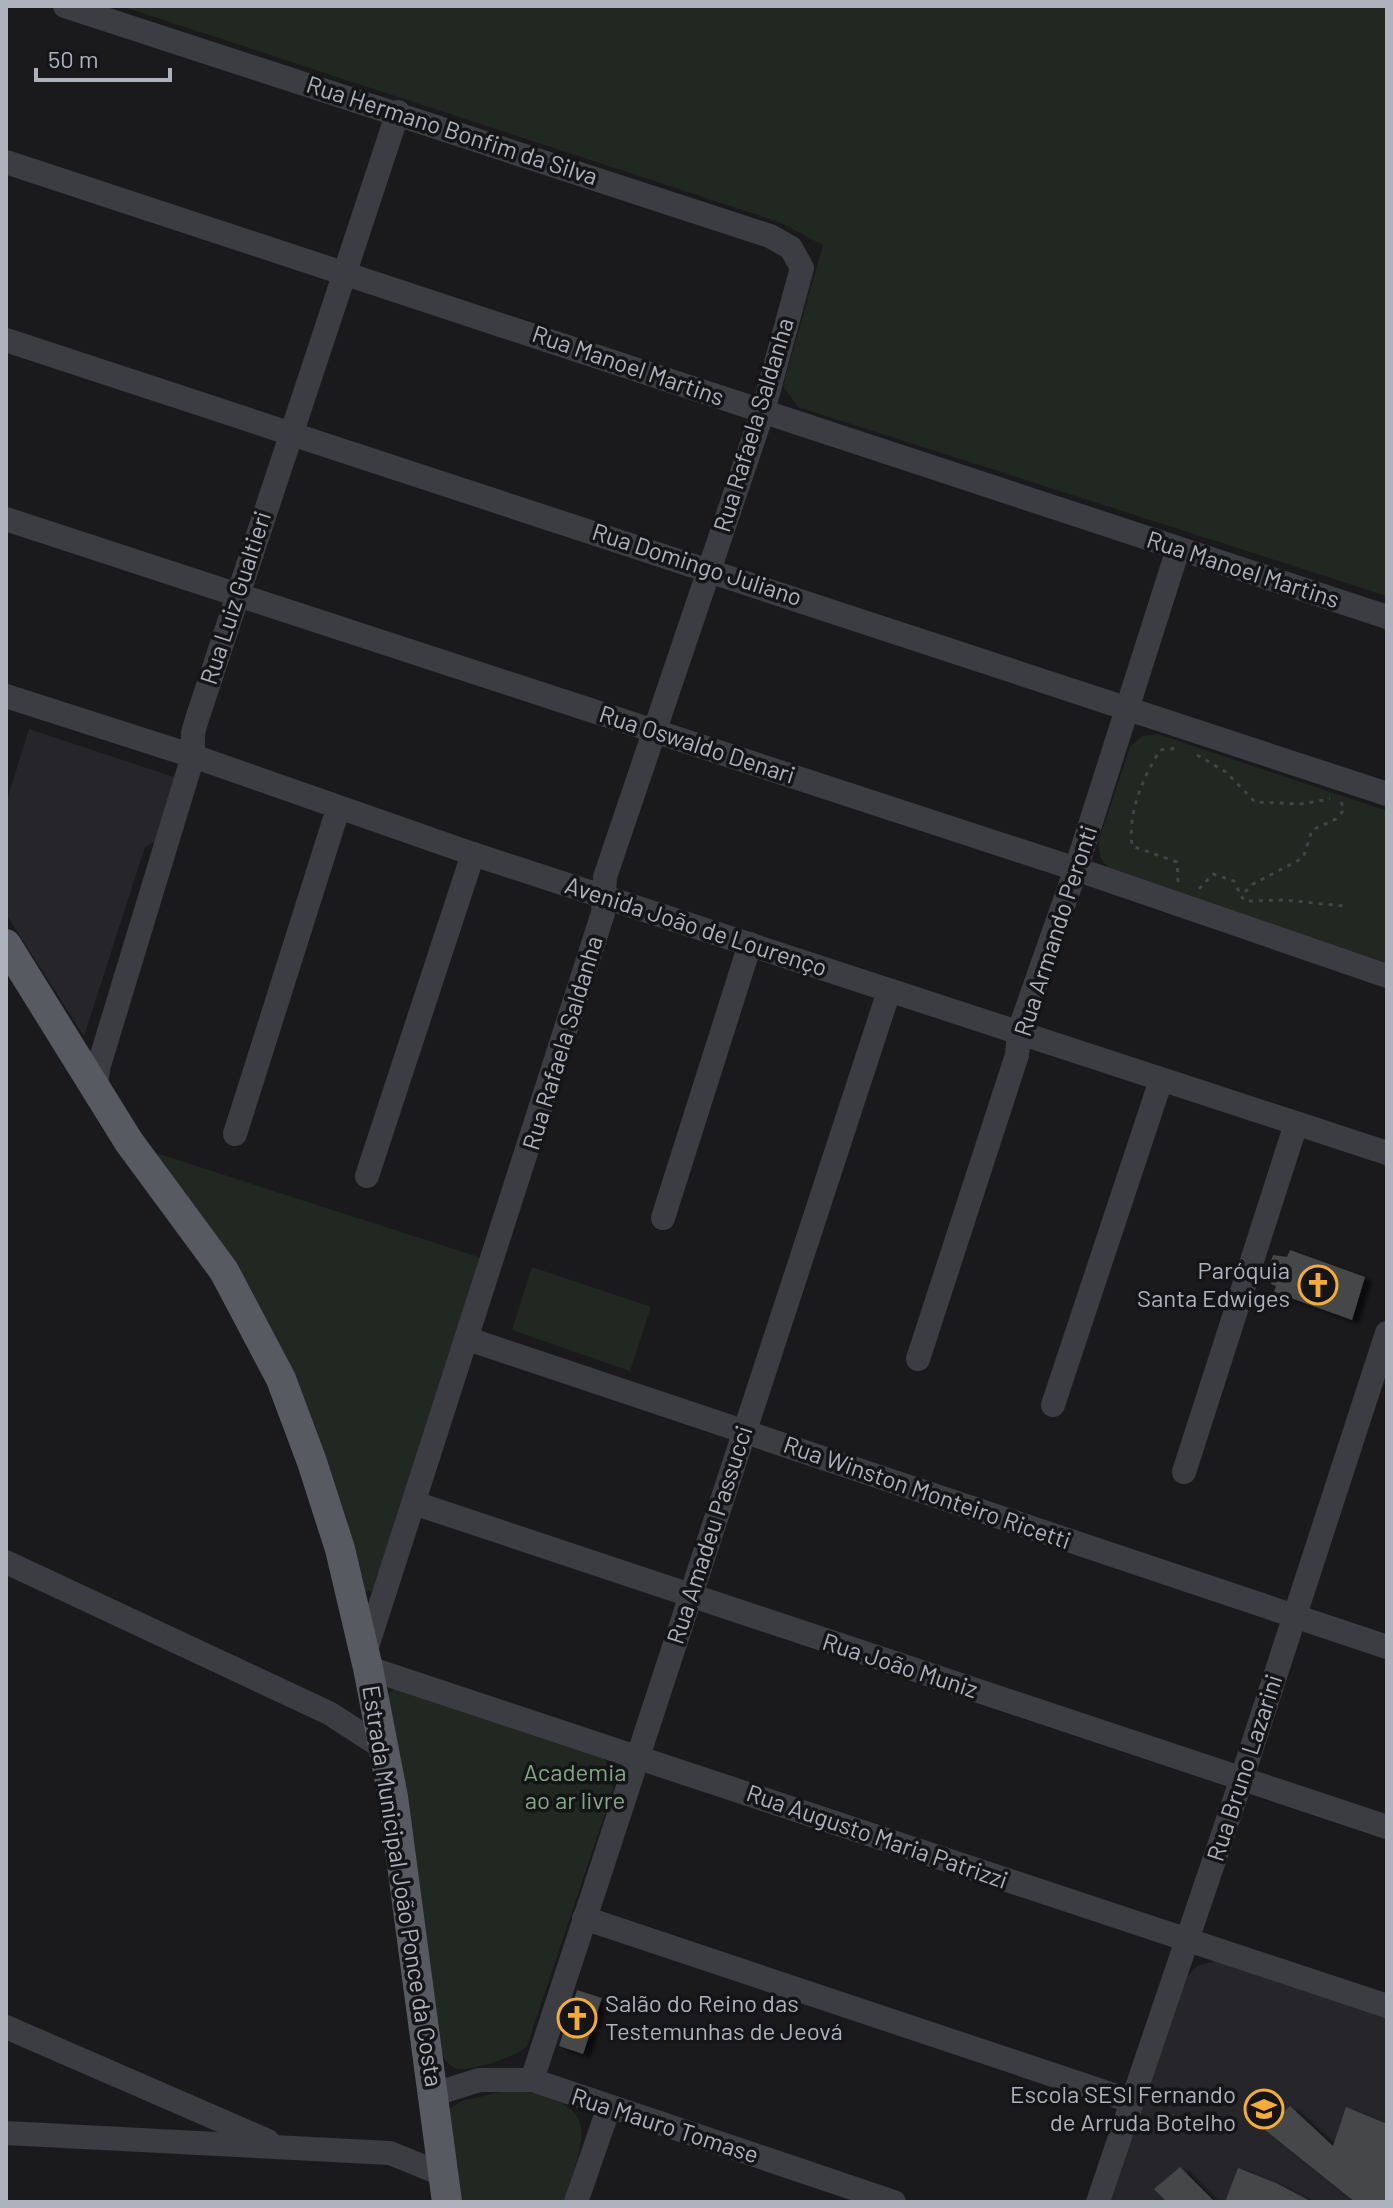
<svg xmlns="http://www.w3.org/2000/svg" width="1393" height="2208" font-family="Barlow,sans-serif">
<style>
.built{fill:#26262a}
.green{fill:#202821}
.building{fill:#44464a;filter:url(#shadow)}
.lines{fill:none;stroke-linecap:round;stroke-linejoin:round}
.path{stroke:#414449;stroke-width:3;stroke-dasharray:4 6;stroke-linecap:butt}
.minor{stroke:#3b3d42;stroke-width:24}
.major{stroke:#575a61;stroke-width:30}
.labels{text-anchor:middle;stroke-width:7;stroke-linejoin:round;paint-order:stroke}
.street-label{font-size:24px;fill:#adb2bc;stroke:#151518}
.poi-label{font-size:24px;fill:#adb2bc;stroke:#151518;text-anchor:end}
.park-label{font-size:24px;fill:#84a785;stroke:#151518}
</style>
<defs>
<filter id="shadow"><feDropShadow dx="7" dy="4" stdDeviation="2" flood-color="#0009"/></filter>
</defs>
<rect width="100%" height="100%" fill="#1a1a1d"/>
<!-- built -->
<g class="built">
<polygon points="29,729 177,778 158,840 145,847 84,1036 6,914 6,803"/>
<polygon points="1215,1961 1387,2017 1387,2202 1111,2202 1187,1977 1197,1966"/>
</g>
<!-- green -->
<g class="green">
<polygon points="121,6 1387,6 1387,596 798,407 783,386 823,245 779,222"/>
<polygon points="1157,734 1387,811 1387,963 1111,871 1101,859 1098,843 1130,747 1142,736"/>
<polygon points="137,1147 485,1259 375,1590 362,1592 311,1440"/>
<polygon points="532,1267 651,1307 630,1371 512,1330"/>
<path d="M395 1688 603 1757 611 1771 613 1790 527 2046C518 2056 467 2073 455 2068 447 2064 442 2056 438 2049L385 1697Z"/>
<path d="M513 2089C603 2105 586 2131 564 2202H458L449 2109 462 2101Z"/>
</g>
<!-- building -->
<g class="building">
<polygon points="1290,1250 1365,1277 1352,1320 1274,1292 1276,1286 1271,1284 1274,1276 1267,1273 1273,1255 1287,1257"/>
<polygon points="577,1990 602,1998 583,2054 559,2046"/>
<polygon points="1290,2106 1333,2146 1346,2107 1387,2124 1387,2202 1355,2202 1265,2130"/>
<polygon points="1180,2167 1215,2202 1167,2202 1154,2189"/>
<polygon points="1238,2168 1276,2183 1312,2202 1225,2202"/>
</g>
<g class="lines">
<!-- path -->
<g class="path">
<polyline points="1197,755 1226,772 1255,802 1301,804 1330,799"/>
<polyline points="1341,802 1344,810 1336,819 1312,830 1303,858 1253,884 1241,896 1245,901 1285,900 1344,906"/>
<path d="M1178 882 1177 862 1132 846C1128 811 1142 780 1160 750L1179 748"/>
<polyline points="1199,889 1213,874 1234,881 1241,896"/>
</g>
<!-- minor -->
<g class="minor">
<polyline points="65,6 770,236 791,248 802,268 763,411 605,877 603,913 364,1656"/>
<polyline points="6,162 1387,617"/>
<polyline points="6,340 1387,794"/>
<polyline points="6,519 1076,869 1387,976"/>
<polyline points="6,696 193,756 473,854 1387,1153"/>
<polyline points="95,1089 99,1065 193,756 193,733 197,719 398,112"/>
<polyline points="235,1134 338,809"/>
<polyline points="367,1176 473,854"/>
<polyline points="663,1218 750,944"/>
<polyline points="468,1339 1387,1647"/>
<polyline points="918,1359 1017,1055 1019,1031 1076,869 1178,549"/>
<polyline points="1053,1405 1161,1080"/>
<polyline points="1184,1472 1296,1124"/>
<polyline points="414,1503 1387,1827"/>
<polyline points="6,1562 329,1713 383,1748"/>
<polyline points="368,1668 1387,2006"/>
<polyline points="584,1918 1131,2101"/>
<polyline points="6,2027 268,2141"/>
<polyline points="532,2080 889,991"/>
<polyline points="435,2094 479,2080 532,2080 894,2202"/>
<polyline points="6,2133 390,2153 444,2175"/>
<polyline points="576,2202 609,2107"/>
<polyline points="1098,2202 1237,1793 1387,1333"/>
</g>
<!-- major -->
<polyline class="major" points="6,944 129,1142 224,1271 281,1379 312,1462 340,1549 368,1668 393,1797 447,2202"/>
</g>
<!-- icons -->
<defs>
<symbol id="church-ring" viewBox="-11 -11 22 22"><circle r="9.5" fill="#151518" stroke="#f3ac3c" stroke-width="1.5"/><path d="M-1.2-6h2.4v3.5h3.3v2.4h-3.3V6h-2.4V-.1h-3.3v-2.4h3.3Z" fill="#f3ac3c"/></symbol>
<symbol id="school-ring" viewBox="-11 -11 22 22"><circle r="9.5" fill="#151518" stroke="#f3ac3c" stroke-width="1.5"/><path d="M0-5L7-2L0 1L-7-2ZM-4 1L0 2.5L4 1V4Q0 6-4 4Z" fill="#f3ac3c"/></symbol>
</defs>
<g fill-rule="evenodd">
<use href="#church-ring" x="1296" y="1263" width="44" height="44"/>
<use href="#church-ring" x="555" y="1996" width="44" height="44"/>
<use href="#school-ring" x="1242" y="2087" width="44" height="44"/>
</g>
<g class="labels">
<!-- street labels -->
<g class="street-label">
<text transform="translate(452 131) rotate(18)" y="8">Rua Hermano Bonfim da Silva</text>
<text transform="translate(628 366) rotate(19)" y="8">Rua Manoel Martins</text>
<text transform="translate(754 425) rotate(-73)" y="8">Rua Rafaela Saldanha</text>
<text transform="translate(697 565) rotate(18)" y="8">Rua Domingo Juliano</text>
<text transform="translate(1243 570) rotate(18)" y="8">Rua Manoel Martins</text>
<text transform="translate(236 598) rotate(-72)" y="8">Rua Luiz Gualtieri</text>
<text transform="translate(697 745) rotate(18)" y="8">Rua Oswaldo Denari</text>
<text transform="translate(696 927) rotate(18)" y="8">Avenida João de Lourenço</text>
<text transform="translate(1056 931) rotate(-72)" y="8">Rua Armando Peronti</text>
<text transform="translate(563 1043) rotate(-73)" y="8">Rua Rafaela Saldanha</text>
<text transform="translate(927 1493) rotate(19)" y="8">Rua Winston Monteiro Ricetti</text>
<text transform="translate(710 1535) rotate(-72)" y="8">Rua Amadeu Passucci</text>
<text transform="translate(900 1666) rotate(18)" y="8">Rua João Muniz</text>
<text transform="translate(1245 1768) rotate(-72)" y="8">Rua Bruno Lazarini</text>
<text transform="translate(877 1837) rotate(19)" y="8">Rua Augusto Maria Patrizzi</text>
<text transform="translate(402 1886) rotate(81)" y="8">Estrada Municipal João Ponce da Costa</text>
<text transform="translate(665 2126) rotate(18)" y="8">Rua Mauro Tomase</text>
</g>
<!-- poi labels -->
<g class="poi-label">
<text x="1290" y="1279">Paróquia<tspan x="1290" dy="28">Santa Edwiges</tspan></text>
<text x="605" y="2012" text-anchor="start">Salão do Reino das<tspan x="605" dy="28">Testemunhas de Jeová</tspan></text>
<text x="1236" y="2103">Escola SESI Fernando<tspan x="1236" dy="28">de Arruda Botelho</tspan></text>
</g>
<!-- park labels -->
<g class="park-label">
<text x="575" y="1781">Academia<tspan x="575" dy="28">ao ar livre</tspan></text>
</g>
</g>
<!-- border -->
<rect width="1393" height="2208" fill="none" stroke="#adb2bc" stroke-width="16"/>
<!-- scale -->
<path d="M36 68v12h134v-12" fill="none" stroke="#adb2bc" stroke-width="4"/>
<text x="48" y="68" font-size="24" fill="#adb2bc" stroke="#151518" stroke-width="6" paint-order="stroke">50 m</text>
</svg>
